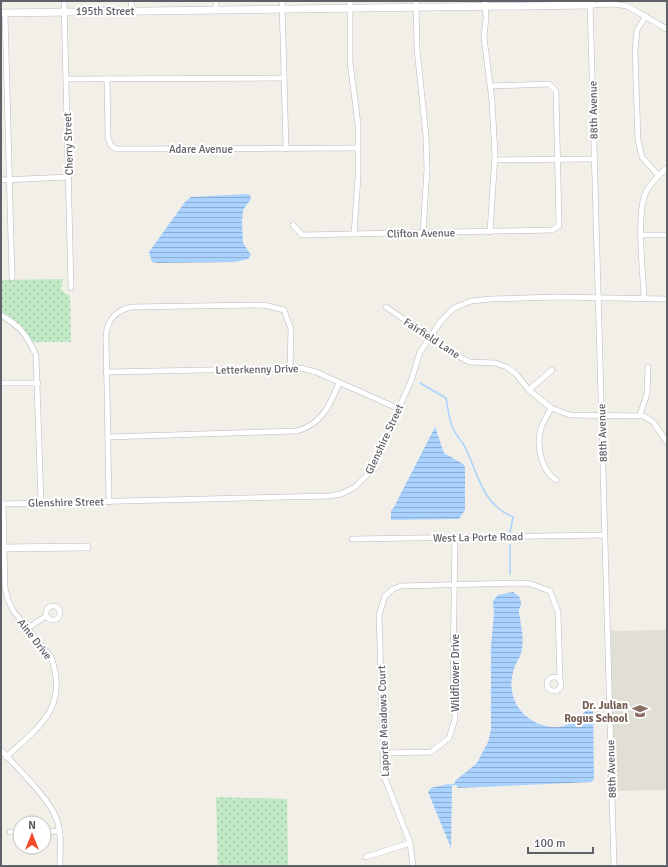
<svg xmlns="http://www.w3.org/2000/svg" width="668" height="867" font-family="Signika,sans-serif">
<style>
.education{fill:#e1dfd5}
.green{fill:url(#green-dots)}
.water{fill:url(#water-rules)}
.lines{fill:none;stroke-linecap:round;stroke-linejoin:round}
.stream{stroke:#a9d2ff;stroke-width:1.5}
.street-casing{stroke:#b9bbc1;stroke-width:6}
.secondary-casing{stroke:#bcbec5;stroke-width:8}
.street{stroke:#fff;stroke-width:5}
.secondary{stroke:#fff;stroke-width:7}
.labels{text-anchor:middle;stroke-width:4;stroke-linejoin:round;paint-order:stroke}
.street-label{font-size:11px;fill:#5e6168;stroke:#fff}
.education-label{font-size:11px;font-weight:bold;fill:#785e54;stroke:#fff;text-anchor:end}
</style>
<defs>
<pattern id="green-dots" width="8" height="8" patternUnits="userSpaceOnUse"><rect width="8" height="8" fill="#c2e9c6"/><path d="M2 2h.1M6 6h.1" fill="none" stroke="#a1c0a5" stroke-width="1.8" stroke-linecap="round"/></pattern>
<pattern id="water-rules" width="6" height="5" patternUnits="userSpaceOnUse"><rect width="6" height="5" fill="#a9d2ff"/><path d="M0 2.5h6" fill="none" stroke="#8daed2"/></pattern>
</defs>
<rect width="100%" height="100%" fill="#f1efe7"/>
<!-- education -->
<polygon class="education" points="611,629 613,631 667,630 667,790 613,791"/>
<!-- green -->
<g class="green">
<polygon points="63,279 61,289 66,294 70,296 71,342 33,342 20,324 1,312 1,280"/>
<polygon points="216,797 287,799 288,866 218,866"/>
</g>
<!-- water -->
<g class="water">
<polygon points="247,194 250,195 251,199 243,210 242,223 243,243 251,255 248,259 235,262 158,263 152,262 149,252 185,202 191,197"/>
<polygon points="435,427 444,453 463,464 465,467 465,510 459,519 391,520 391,511 394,507"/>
<path d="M513 592 519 596 521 602C522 606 518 609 519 613 521 625 524 637 522 649 521 657 516 662 514 669 506 692 517 715 539 724 564 733 574 722 590 707H593L594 778 592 782 458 788 455 784V781L477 763 488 742 491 730V646L494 613 493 601 498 595Z"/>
<polygon points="448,784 452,785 451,848 428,792 431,788"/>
</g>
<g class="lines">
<!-- stream -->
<g class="stream">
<path d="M420 383 446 398C448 408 449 420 453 428 456 436 463 442 466 449 478 475 483 505 513 517L510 532"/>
<polyline points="510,545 510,574"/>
<polyline points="452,785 455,784"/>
</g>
<defs>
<g id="street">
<polyline points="64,1 71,288"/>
<polyline points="131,1 132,11"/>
<polyline points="216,1 216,10"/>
<polyline points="282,1 286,149"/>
<polyline points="350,1 350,62 358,124 358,177 354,234"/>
<polyline points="416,1 417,49 426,136 427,169 423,233"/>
<polyline points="485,1 486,18 484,37 492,101 495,155 490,232"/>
<polyline points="590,1 614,866"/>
<polyline points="591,5 613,4 627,6 667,29"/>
<polyline points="5,13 12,278"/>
<polyline points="646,16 637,30 635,51 638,140 642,157 658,175"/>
<polyline points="66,79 284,78"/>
<polyline points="107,79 108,138 111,145 116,149 358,148"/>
<polyline points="495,160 594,159"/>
<polyline points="1,180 69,177"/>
<polyline points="293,225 302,235 552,230 559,226 556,91 549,84 491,86"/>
<polyline points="642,235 667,235"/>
<path d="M644 299C643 271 637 222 644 197 647 186 659 175 667 168"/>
<polyline points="386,307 456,355 470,362 495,363 507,367 516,374 529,390 551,408 570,415 644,416 653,422 667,442"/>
<path d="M1 315C22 328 26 334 36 355L41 503"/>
<polyline points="106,372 301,368 316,372 399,409"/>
<polyline points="1,383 38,383"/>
<polyline points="529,390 552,370"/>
<path d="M551 408C548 415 543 422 541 428 536 446 541 470 556 480"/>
<polyline points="640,415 647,394 648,367"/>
<path d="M108 437 297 431C322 424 330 405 339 383"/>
<path d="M109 502 106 335C108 319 116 310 132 307L264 305 284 310 291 329 290 368"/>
<polyline points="1,504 329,496 341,494 355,487 371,471 411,381 420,352 441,321 454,308 471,301 490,299 557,297 667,299"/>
<path d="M3 504 5 588 8 600 14 612 51 657C69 707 40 726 6 757"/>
<polyline points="352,539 605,535"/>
<circle cx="53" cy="613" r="7"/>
<polyline points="28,628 46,616"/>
<circle cx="554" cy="684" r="7"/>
<path d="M1 750C17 768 50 799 57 820 62 834 60 851 60 866"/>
<polyline points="383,753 431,752 449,738 455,719 453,669 455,537"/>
<polyline points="10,832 20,832"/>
<polyline points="44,832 59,831"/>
<polyline points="366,857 410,843"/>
<polyline points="413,866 410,843 384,776 379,615 385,596 393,589 401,586 521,583 531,584 550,591 558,612 560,681"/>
</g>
<g id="secondary">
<polyline points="1,13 591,5"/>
<polyline points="1,548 87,547"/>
</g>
</defs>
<!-- street casing -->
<use href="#street" class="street-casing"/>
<!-- secondary casing -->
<use href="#secondary" class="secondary-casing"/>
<!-- street -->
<use href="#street" class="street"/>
<!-- secondary -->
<use href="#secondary" class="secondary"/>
</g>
<!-- icons -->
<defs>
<symbol id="school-bare" viewBox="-9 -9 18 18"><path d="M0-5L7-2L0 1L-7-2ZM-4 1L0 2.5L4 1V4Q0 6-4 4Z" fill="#8d6e63" stroke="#fff" stroke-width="2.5" paint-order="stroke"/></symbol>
</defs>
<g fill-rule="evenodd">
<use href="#school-bare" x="629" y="700" width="22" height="22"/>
</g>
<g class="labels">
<!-- street labels -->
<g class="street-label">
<text x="105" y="15">195th Street</text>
<text transform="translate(593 110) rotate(-91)" y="4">88th Avenue</text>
<text transform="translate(68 144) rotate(-92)" y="4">Cherry Street</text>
<text x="201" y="153">Adare Avenue</text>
<text transform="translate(421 233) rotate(-1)" y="4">Clifton Avenue</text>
<text transform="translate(432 338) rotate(33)" y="4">Fairfield Lane</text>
<text transform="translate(257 369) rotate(-1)" y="4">Letterkenny Drive</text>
<text transform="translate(602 433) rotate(-92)" y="4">88th Avenue</text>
<text transform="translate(384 439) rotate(-65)" y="4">Glenshire Street</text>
<text transform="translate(66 502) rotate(-1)" y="4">Glenshire Street</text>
<text transform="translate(478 537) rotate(-1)" y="4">West La Porte Road</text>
<text transform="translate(35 639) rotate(52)" y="4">Aine Drive</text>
<text transform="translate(455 673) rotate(-90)" y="4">Wildflower Drive</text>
<text transform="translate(383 721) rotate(-92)" y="4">Laporte Meadows Court</text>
<text transform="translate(611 769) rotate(-92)" y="4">88th Avenue</text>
</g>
<!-- education labels -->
<g class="education-label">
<text x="628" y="709">Dr. Julian<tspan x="628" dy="13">Rogus School</tspan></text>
</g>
</g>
<!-- border -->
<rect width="668" height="867" fill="none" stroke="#5e6168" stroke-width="4"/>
<!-- north arrow -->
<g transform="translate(32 835)"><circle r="19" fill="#ffffff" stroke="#bfc0c3"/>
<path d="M0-3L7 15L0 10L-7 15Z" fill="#f24b2b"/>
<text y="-6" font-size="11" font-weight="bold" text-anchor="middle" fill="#5e6168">N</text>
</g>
<!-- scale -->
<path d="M528 847v6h65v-6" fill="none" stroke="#5e6168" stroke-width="2"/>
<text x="534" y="847" font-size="12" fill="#5e6168" stroke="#ffffff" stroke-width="3" paint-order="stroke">100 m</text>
</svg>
